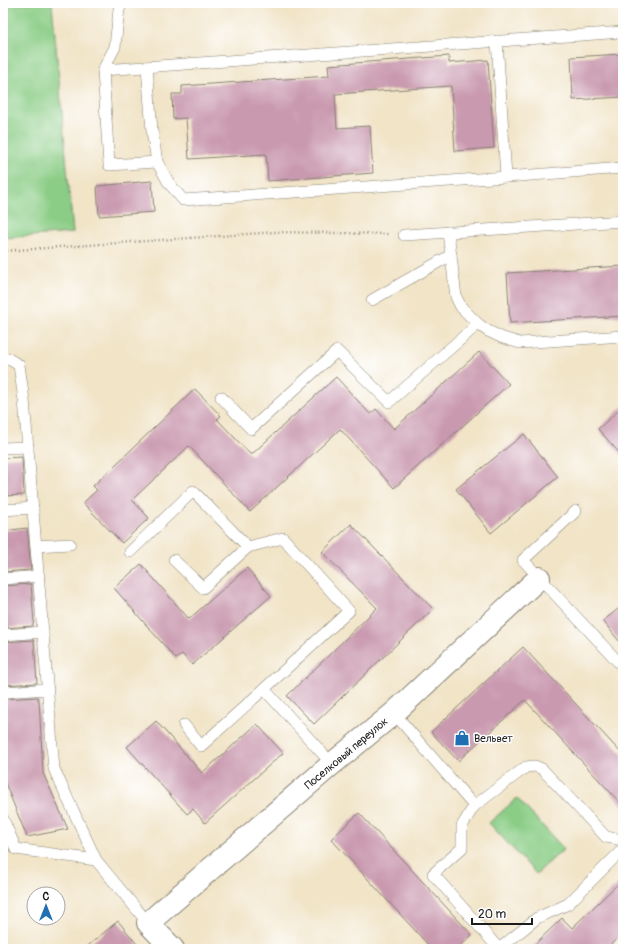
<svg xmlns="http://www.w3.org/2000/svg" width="626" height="952" font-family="Pangolin,sans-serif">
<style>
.green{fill:#8bcd86;stroke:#547451}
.building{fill:#c999af}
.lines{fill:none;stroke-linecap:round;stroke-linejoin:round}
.lane-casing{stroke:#868072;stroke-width:12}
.street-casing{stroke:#868072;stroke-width:24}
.path{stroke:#868072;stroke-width:2.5;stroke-dasharray:1 3;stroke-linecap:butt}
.lane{stroke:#fff;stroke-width:11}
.street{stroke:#fff;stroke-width:22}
.labels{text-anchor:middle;stroke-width:3;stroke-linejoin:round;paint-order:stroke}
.poi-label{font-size:11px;fill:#1c1c1c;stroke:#fff;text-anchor:start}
.street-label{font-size:11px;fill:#1c1c1c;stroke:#fff}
</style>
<rect width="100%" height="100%" fill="#fff"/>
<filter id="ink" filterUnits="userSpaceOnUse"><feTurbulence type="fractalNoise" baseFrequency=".025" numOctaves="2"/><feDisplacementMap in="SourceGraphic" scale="8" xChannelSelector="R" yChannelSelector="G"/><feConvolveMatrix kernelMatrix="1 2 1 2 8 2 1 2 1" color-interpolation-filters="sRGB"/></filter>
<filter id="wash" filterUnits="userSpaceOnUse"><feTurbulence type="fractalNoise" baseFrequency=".012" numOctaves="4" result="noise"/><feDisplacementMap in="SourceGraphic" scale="16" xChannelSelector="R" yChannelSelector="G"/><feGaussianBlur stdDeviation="0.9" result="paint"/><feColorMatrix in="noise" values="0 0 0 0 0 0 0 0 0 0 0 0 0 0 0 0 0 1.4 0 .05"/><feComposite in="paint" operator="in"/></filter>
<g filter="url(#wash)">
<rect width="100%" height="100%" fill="#f1e4c7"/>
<!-- green -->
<g class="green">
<polygon points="3,3 52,3 73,233 3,238"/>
<polygon points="517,798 564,849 536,874 489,823"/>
</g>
<g id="blocks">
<!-- building -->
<g class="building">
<polygon points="623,54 623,97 573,100 571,57"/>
<polygon points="449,56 449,63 488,60 494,148 455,151 451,86 335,94 337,128 370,126 373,173 268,181 266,154 189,159 186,118 173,119 172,94 182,94 182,86 329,76 328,65"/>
<polygon points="152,181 154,212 99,216 97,186"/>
<polygon points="623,266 623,316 510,323 507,273"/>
<polygon points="479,352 509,384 394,488 340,429 250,512 189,446 132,500 149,518 122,543 83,503 97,490 93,486 195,389 221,416 217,419 251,455 336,377 370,414 376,409 394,429"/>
<polygon points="623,406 623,457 598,429"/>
<polygon points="524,434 558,477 491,533 456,489"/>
<polygon points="22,457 24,495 3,496 3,458"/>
<polygon points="351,524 433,609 314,724 287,696 377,608 322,552"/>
<polygon points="27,528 31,570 3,572 3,531"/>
<polygon points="141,564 189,619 247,568 271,596 192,665 182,654 176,659 114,588"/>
<polygon points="31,584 34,623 33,623 33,626 3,628 3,586"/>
<polygon points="623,605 623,646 603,621"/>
<polygon points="34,640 37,683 3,685 3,642"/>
<polygon points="523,647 623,755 623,806 525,700 458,761 431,732"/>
<polygon points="38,697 38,700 39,700 43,773 68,829 27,837 3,778 3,699"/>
<polygon points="156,721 202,773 257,724 283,753 205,823 193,809 187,814 127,747"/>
<polygon points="359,813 472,935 457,949 432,949 331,839"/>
<polygon points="623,879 623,933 606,949 530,949 562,918 572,928"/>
<polygon points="118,921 141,949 84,949"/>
</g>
</g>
</g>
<g filter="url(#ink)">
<use href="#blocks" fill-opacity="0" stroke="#868072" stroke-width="1"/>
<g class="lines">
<defs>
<g id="lane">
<polyline points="123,3 119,9 115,47 103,70 109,165 157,162"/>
<polyline points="497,41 506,177 623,168"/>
<polyline points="147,67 152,131 157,162 169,183 183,200 506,177"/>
<polyline points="103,70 623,32"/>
<polyline points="448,232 456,297 461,307 478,324 488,331 503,338 520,343 623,336"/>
<polyline points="404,235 623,221"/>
<polyline points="372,300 451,255"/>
<polyline points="3,358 7,358 19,365 24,400 54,769 96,860 148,923"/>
<polyline points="221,397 251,429 337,351 389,402 478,324"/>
<polyline points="3,448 28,447"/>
<polyline points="3,510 33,508"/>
<polyline points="576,511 523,560 623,667"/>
<polyline points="36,546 70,544"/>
<polyline points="130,552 193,491 248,547"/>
<polyline points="174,560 203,588 248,547 283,538 349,611 264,689 332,764"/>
<polyline points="3,579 39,576"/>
<polyline points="3,635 43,632"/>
<polyline points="3,692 48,689"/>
<polyline points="394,713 474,806 526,767 535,766 542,769 606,837 623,840"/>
<polyline points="184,725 201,746 264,689"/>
<polyline points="474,806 462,826 462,848 433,874 499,949"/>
<polyline points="3,819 16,849 96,860"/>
<polyline points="499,949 537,918 568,904 623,849"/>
</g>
<polyline id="street" points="173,949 148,923 332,764 394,713 539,578"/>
</defs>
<!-- lane casing -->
<use href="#lane" class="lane-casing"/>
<!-- street casing -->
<use href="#street" class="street-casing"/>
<!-- path -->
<polyline class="path" points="3,251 276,232 390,234"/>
<!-- lane -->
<use href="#lane" class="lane"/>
<!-- street -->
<use href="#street" class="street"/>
</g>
</g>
<!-- icons -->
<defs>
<symbol id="shop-bare" viewBox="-9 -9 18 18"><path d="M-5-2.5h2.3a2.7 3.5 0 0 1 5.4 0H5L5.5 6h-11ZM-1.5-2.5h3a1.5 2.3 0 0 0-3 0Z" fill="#1f6fb2" stroke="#fff" stroke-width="2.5" paint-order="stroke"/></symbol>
</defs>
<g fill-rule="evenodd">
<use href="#shop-bare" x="451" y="727" width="22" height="22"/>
</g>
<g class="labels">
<!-- poi labels -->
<g class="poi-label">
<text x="474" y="742">Вельвет</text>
</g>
<!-- street labels -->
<g class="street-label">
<text transform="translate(346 753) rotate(-40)" y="4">Поселковый переулок</text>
</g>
</g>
<!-- margin -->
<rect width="626" height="952" fill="none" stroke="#fff" stroke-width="16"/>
<!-- north arrow -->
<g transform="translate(46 906)"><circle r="19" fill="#ffffff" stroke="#a4a4a4"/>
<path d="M0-3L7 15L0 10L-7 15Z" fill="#1f6fb2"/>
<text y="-6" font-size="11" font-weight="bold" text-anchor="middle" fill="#1c1c1c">С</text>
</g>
<!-- scale -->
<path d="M472 918v6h60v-6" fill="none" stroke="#1c1c1c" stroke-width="2"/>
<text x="478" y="918" font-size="12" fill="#1c1c1c" stroke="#ffffff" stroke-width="3" paint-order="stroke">20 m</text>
</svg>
